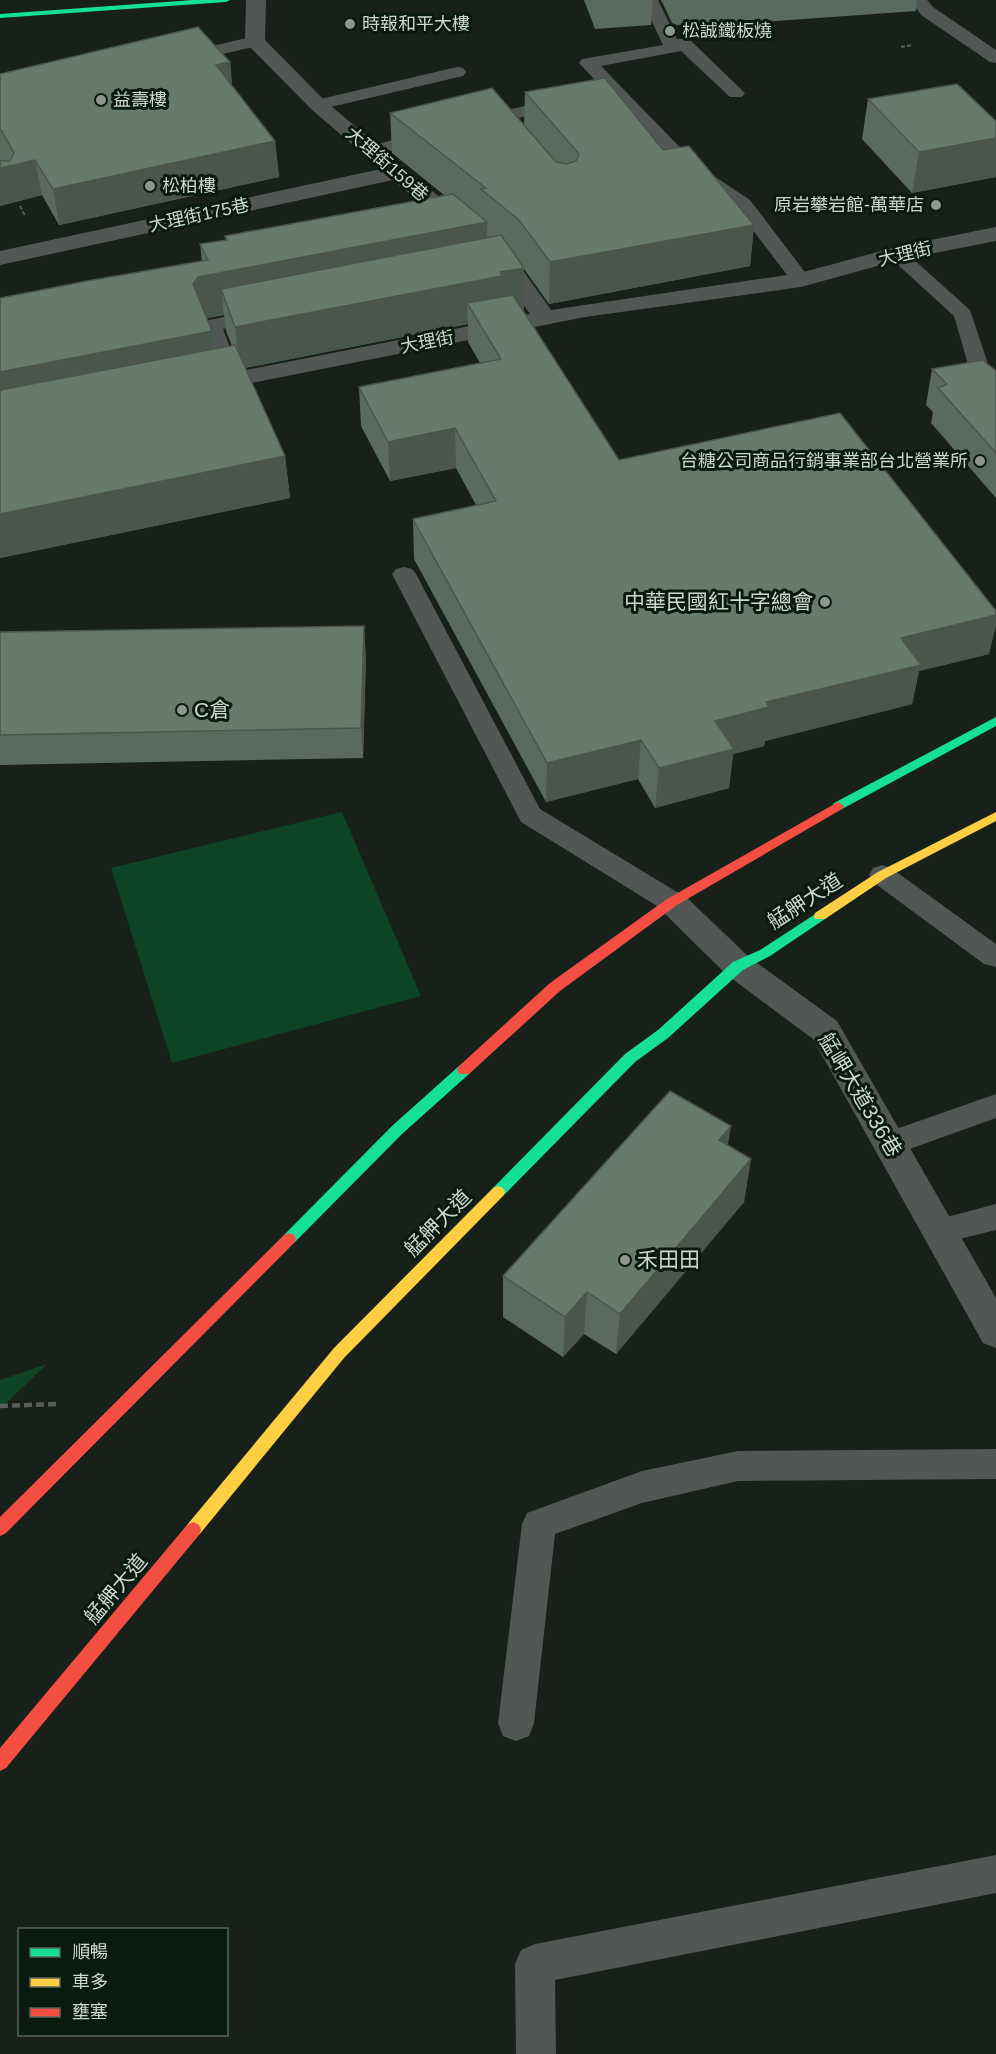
<svg xmlns="http://www.w3.org/2000/svg" width="996" height="2054" font-family="Helvetica,'Noto Sans TC',sans-serif">
<style>
.green{fill:#0d4425}
.lines{fill:none;stroke-linecap:round;stroke-linejoin:round}
.path-far1{stroke:#5a5e5b;stroke-width:2;stroke-dasharray:4 2;stroke-linecap:butt}
.path{stroke:#5a5e5b;stroke-width:4.5;stroke-dasharray:8 4;stroke-linecap:butt}
.lane{fill:#525654;fill-rule:evenodd}
.street{fill:#525654;fill-rule:evenodd}
.fast{fill:#16e098;fill-rule:evenodd}
.slow{fill:#ffcf43;fill-rule:evenodd}
.jam{fill:#f24e42;fill-rule:evenodd}
.wall{fill:#596a5e;fill-rule:evenodd}
.shaded-wall{fill:#48564c}
.building{fill:#677b6d;stroke:#48564c;stroke-width:1.5}
.poi-dot{fill:#8d978f;stroke:#091a0f;stroke-width:2}
.labels{text-anchor:middle;stroke-width:6;stroke-linejoin:round;paint-order:stroke}
.far-poi-label{font-size:18px;fill:#ccd7cf;stroke:#091a0f;text-anchor:start}
.far-street-label{font-size:18px;fill:#ccd7cf;stroke:#091a0f}
.poi-label{font-size:21px;fill:#ccd7cf;stroke:#091a0f;text-anchor:start}
.street-label{font-size:21px;fill:#ccd7cf;stroke:#091a0f}
</style>
<rect width="100%" height="100%" fill="#172019"/>
<!-- green -->
<g class="green">
<polygon points="342,812 421,996 172,1063 111,868"/>
<polygon points="47,1364 0,1409 0,1380"/>
</g>
<g class="lines">
<!-- path-far1 -->
<g class="path-far1">
<polyline points="901,47 912,45"/>
<polyline points="20,206 25,216"/>
</g>
<!-- path -->
<polyline class="path" points="0,1406 56,1404"/>
<!-- lane -->
<g class="lane">
<polygon points="642,0 658,0 677,39 689,39 745,93 742,97 730,97 681,51 601,66 696,164 750,200 808,276 811,280 808,284 794,284 736,208 682,172 579,63 582,59 588,58 663,45"/>
<polygon points="911,0 927,0 933,7 996,50 996,63 990,62 921,15"/>
<polygon points="255,36 261,37 263,41 261,45 180,64 174,63 171,59 174,55"/>
<polygon points="457,67 463,68 466,72 463,76 318,110 312,109 309,105 312,101"/>
<polygon points="561,97 567,98 570,102 567,106 478,128 472,127 469,123 472,119"/>
<polygon points="428,131 434,132 437,136 434,140 372,156 366,155 363,151 366,147"/>
<polygon points="896,248 903,250 970,310 992,376 996,379 996,396 989,394 972,378 954,316 886,254 889,250"/>
<polygon points="263,309 270,311 273,315 270,319 223,329 242,380 239,384 232,386 225,384 201,325 204,321"/>
<polygon points="404,567 412,569 416,574 540,809 682,895 686,902 682,909 672,912 662,909 521,822 392,574 396,569"/>
<polygon points="882,865 891,868 996,944 996,967 984,964 873,882 869,875 873,868"/>
<polygon points="996,1094 996,1118 890,1156 879,1153 875,1144 879,1135"/>
<polygon points="996,1204 996,1230 939,1244 928,1240 924,1231 928,1222"/>
<polygon points="996,1449 996,1479 738,1481 642,1503 555,1534 534,1723 529,1736 516,1741 503,1736 498,1723 522,1524 527,1513 642,1471 738,1451"/>
<polygon points="996,1855 996,1893 555,1980 556,2054 516,2054 515,1964 521,1950 535,1944"/>
</g>
<!-- street -->
<g class="street">
<polygon points="246,0 266,0 265,40 325,101 517,262 551,310 800,273 896,247 996,227 996,241 899,260 801,287 585,317 206,392 197,390 194,385 197,380 206,378 530,314 500,271 393,180 0,265 0,251 381,169 311,109 248,45 245,41"/>
<polygon points="672,890 683,894 749,957 837,1021 996,1298 996,1348 983,1343 813,1039 727,975 661,910 656,902 661,894"/>
</g>
<!-- fast -->
<g class="fast">
<polygon points="193,0 230,0 226,2 0,18 0,14"/>
<polygon points="996,717 996,726 842,809 838,810 832,806 834,803"/>
<polygon points="820,911 826,916 825,919 770,956 743,970 668,1038 635,1062 503,1196 498,1198 493,1196 491,1192 493,1188 625,1054 658,1030 733,962 760,950"/>
<polygon points="464,1065 469,1066 471,1070 469,1074 402,1134 294,1243 289,1245 284,1243 282,1239 284,1235 392,1126 459,1066"/>
</g>
<!-- slow -->
<g class="slow">
<polygon points="996,812 996,821 886,878 825,919 815,919 814,916 815,913 878,872"/>
<polygon points="498,1186 503,1188 505,1192 503,1196 344,1358 199,1535 193,1538 187,1535 185,1530 187,1525 334,1348 493,1188"/>
</g>
<!-- jam -->
<g class="jam">
<polygon points="838,802 844,806 842,809 677,905 560,991 469,1074 459,1074 457,1070 459,1066 550,983 667,899"/>
<polygon points="289,1233 294,1235 296,1239 294,1243 6,1533 0,1536 0,1517 284,1235"/>
<polygon points="193,1522 199,1525 201,1530 199,1535 6,1768 0,1771 0,1748 187,1525"/>
</g>
</g>
<!-- wall -->
<g class="wall">
<polygon points="584,0 653,0 651,25 595,29"/>
<polygon points="661,0 917,0 916,11 722,25 720,22 677,25 672,23"/>
<polygon points="230,62 232,86 275,141 279,177 59,225 42,195 0,206 0,74"/>
<path d="M525 92 663 150 754 225 750 266 549 304 524 269V309L523 310 619 460 989 654 919 671 912 704 765 741 764 746 733 754 729 788 655 808 638 779 546 802 414 559 413 519 476 505 456 468 390 481 361 426 359 387 480 363 468 342V324L245 368 285 456 290 498 0 558V298L202 261 200 244 226 240 225 236 444 195 392 153 390 113 524 125ZM224 315 226 331 232 346 214 349 212 331 207 318Z"/>
<polygon points="868,99 996,121 996,177 912,193 862,139"/>
<polygon points="932,369 996,371 996,498 931,423 933,412 926,405"/>
<polygon points="0,632 366,656 363,758 0,765"/>
<polygon points="728,1146 751,1159 744,1202 616,1354 584,1334 563,1357 503,1317 503,1276"/>
</g>
<!-- shaded-wall -->
<g class="shaded-wall">
<polygon points="230,62 233,97 216,65"/>
<polygon points="996,138 996,177 912,193 919,152"/>
<polygon points="275,141 279,177 59,225 53,189"/>
<polygon points="35,160 42,195 0,206 0,168"/>
<polygon points="487,222 487,263 221,289 224,315 203,319 193,284 198,277"/>
<polygon points="754,225 750,266 549,304 550,262"/>
<polygon points="524,268 524,309 502,314 467,303 468,324 240,369 235,327"/>
<polygon points="212,331 217,373 0,416 0,372"/>
<polygon points="455,428 456,468 390,481 388,442"/>
<polygon points="285,456 290,498 0,558 0,514"/>
<polygon points="996,615 996,626 989,654 919,671 912,704 765,741 764,746 733,754 729,788 655,808 659,768 715,721 766,702 901,638"/>
<polygon points="364,626 366,656 363,758 361,728"/>
<polygon points="641,740 638,779 546,802 547,763"/>
<polygon points="731,1126 724,1170 719,1140"/>
<polygon points="751,1159 744,1202 616,1354 620,1314"/>
<polygon points="587,1292 584,1334 563,1357 565,1317"/>
</g>
<!-- building -->
<g class="building">
<polygon points="198,27 230,62 216,65 275,141 53,189 35,160 0,168 0,161 10,161 14,153 2,131 0,130 0,74"/>
<polygon points="605,78 663,150 689,146 754,225 550,262 519,220 481,189 486,188 390,113 492,88 556,162 567,164 576,161 579,154 525,92"/>
<polygon points="957,84 996,121 996,138 919,152 868,99"/>
<polygon points="453,194 487,222 198,277 193,284 212,331 0,372 0,298 87,281 208,260 200,244 227,240 225,236"/>
<polygon points="501,235 524,268 500,272 502,276 235,327 221,289"/>
<polygon points="513,295 619,460 840,413 996,611 996,615 901,638 921,665 766,702 769,707 715,721 734,749 659,768 641,740 547,763 413,519 496,501 455,428 388,442 359,387 501,359 467,303"/>
<polygon points="235,345 285,456 0,514 0,390"/>
<polygon points="983,360 996,371 996,453 938,388 947,384 932,369"/>
<polygon points="364,626 361,728 0,735 0,632"/>
<polygon points="670,1091 731,1126 719,1140 751,1159 620,1314 587,1292 565,1317 503,1276"/>
</g>
<!-- markers -->
<g class="poi-dot">
<circle cx="350" cy="24" r="6"/>
<circle cx="670" cy="31" r="6"/>
<circle cx="101" cy="100" r="6"/>
<circle cx="150" cy="186" r="6"/>
<circle cx="936" cy="205" r="6"/>
<circle cx="980" cy="461" r="6"/>
<circle cx="825" cy="602" r="6"/>
<circle cx="182" cy="710" r="6"/>
<circle cx="625" cy="1260" r="6"/>
</g>
<g class="labels">
<!-- far-poi labels -->
<g class="far-poi-label">
<text x="362" y="30">時報和平大樓</text>
<text x="682" y="37">松誠鐵板燒</text>
<text x="113" y="106">益壽樓</text>
<text x="162" y="192">松柏樓</text>
<text x="924" y="211" text-anchor="end">原岩攀岩館-萬華店</text>
<text x="968" y="467" text-anchor="end">台糖公司商品行銷事業部台北營業所</text>
</g>
<!-- far-street labels -->
<g class="far-street-label">
<text transform="translate(387 164) rotate(41)" y="6">大理街159巷</text>
<text transform="translate(199 215) rotate(-12)" y="6">大理街175巷</text>
<text transform="translate(905 254) rotate(-13)" y="6">大理街</text>
<text transform="translate(427 342) rotate(-11)" y="6">大理街</text>
</g>
<!-- poi labels -->
<g class="poi-label">
<text x="813" y="609" text-anchor="end">中華民國紅十字總會</text>
<text x="194" y="717">C倉</text>
<text x="637" y="1267">禾田田</text>
</g>
<!-- street labels -->
<g class="street-label">
<text transform="translate(805 901) rotate(-33)" y="7">艋舺大道</text>
<text transform="translate(860 1095) rotate(59)" y="7">艋岬大道336巷</text>
<text transform="translate(438 1223) rotate(-45)" y="7">艋舺大道</text>
<text transform="translate(116 1589) rotate(-50)" y="7">艋舺大道</text>
</g>
</g>
<!-- legend -->
<rect x="18" y="1928" width="210" height="108" fill="#091a0f" stroke="#57665c" stroke-width="1.5"/>
<rect x="30" y="1948" width="30" height="9" fill="#16e098" stroke="#57665c" stroke-width="1.5"/>
<text x="72" y="1958" font-size="18" fill="#ccd7cf">順暢</text>
<rect x="30" y="1978" width="30" height="9" fill="#ffcf43" stroke="#57665c" stroke-width="1.5"/>
<text x="72" y="1988" font-size="18" fill="#ccd7cf">車多</text>
<rect x="30" y="2008" width="30" height="9" fill="#f24e42" stroke="#57665c" stroke-width="1.5"/>
<text x="72" y="2018" font-size="18" fill="#ccd7cf">壅塞</text>
</svg>
